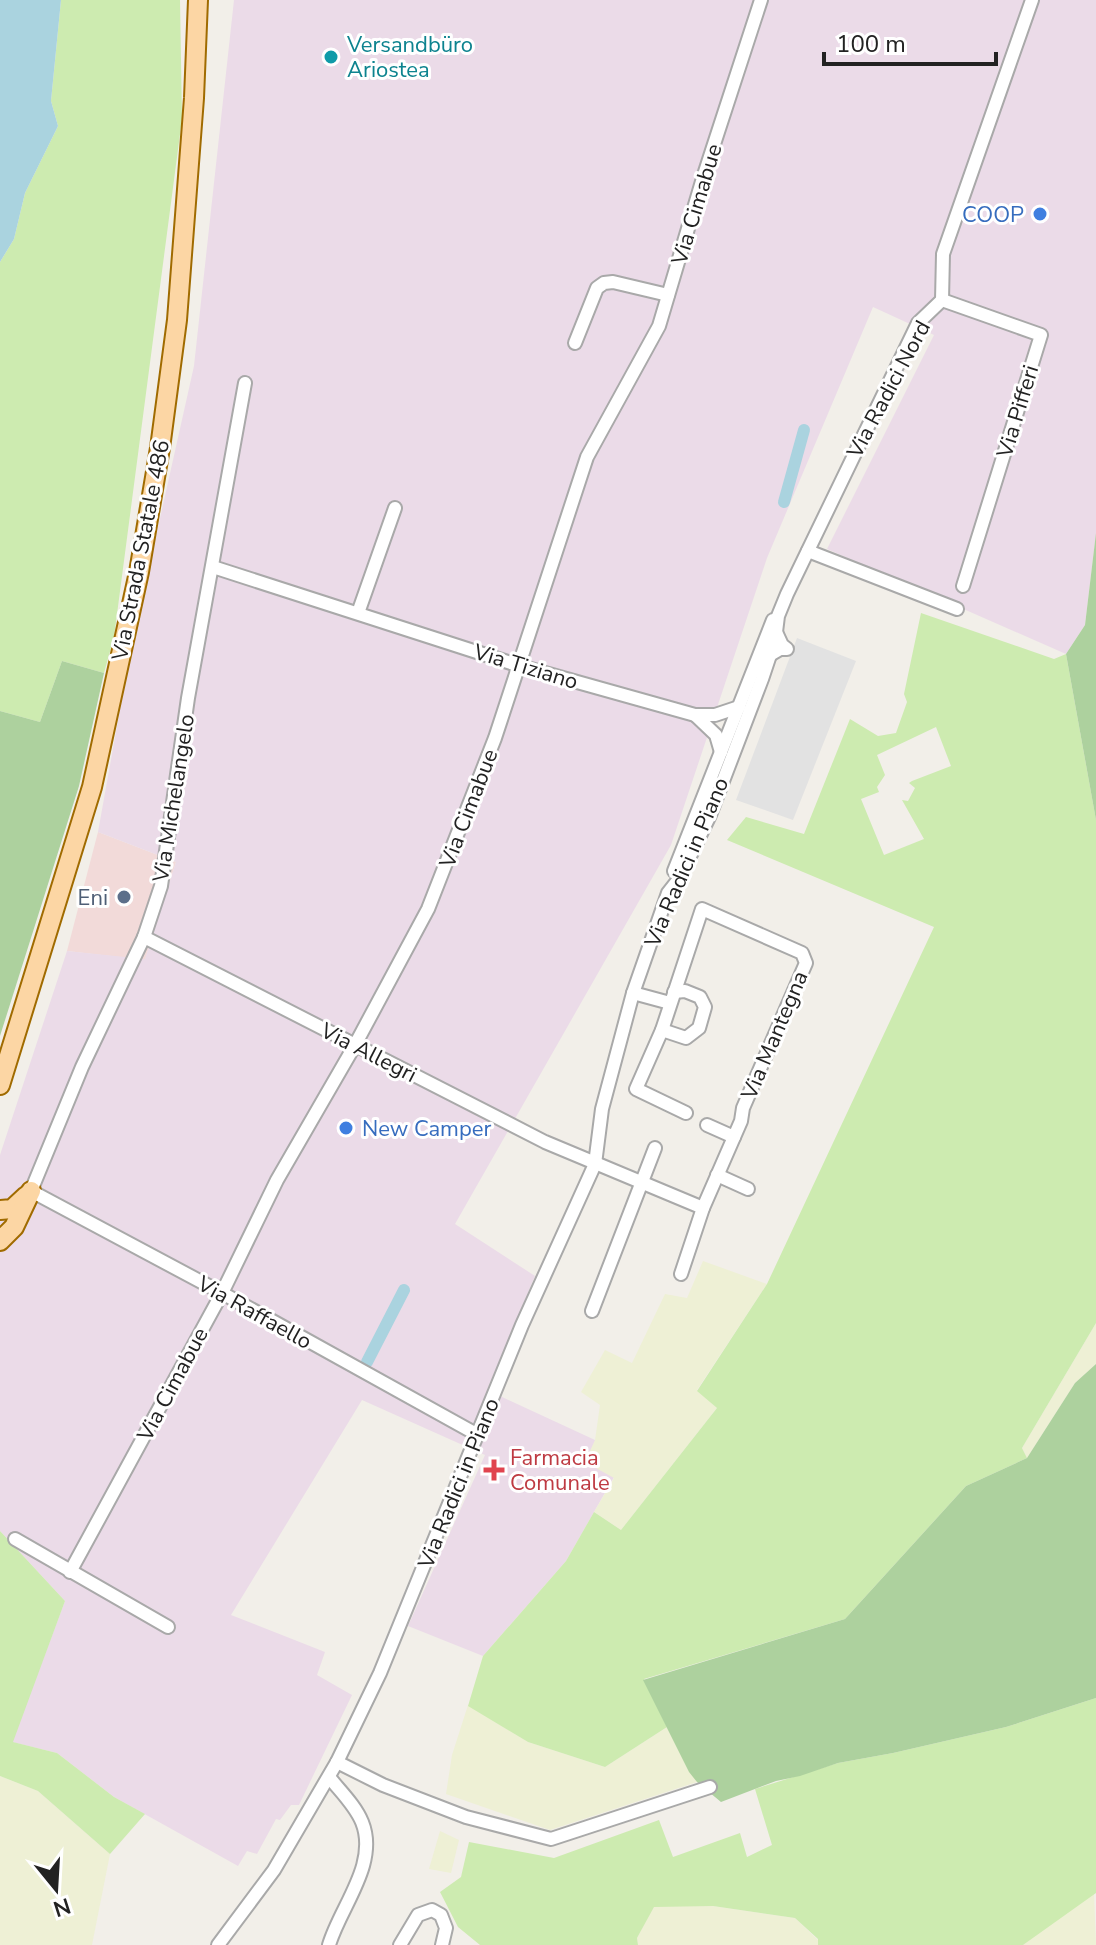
<svg xmlns="http://www.w3.org/2000/svg" width="1096" height="1945" font-family="'Nunito Sans',sans-serif">
<style>
.commercial{fill:#f2dad9}
.industrial{fill:#ebdbe8}
.farmland{fill:#eef0d5}
.grass{fill:#cdebb0;fill-rule:evenodd}
.forest{fill:#add19e}
.parking{fill:#e2e2e2}
.water{fill:#aad3df}
.lines{fill:none;stroke-linecap:round;stroke-linejoin:round}
.canal{stroke:#aad3df;stroke-width:12}
.minor-casing{stroke:#a9a9a9;stroke-width:16}
.primary-casing{stroke:#a06b00;stroke-width:22}
.minor{stroke:#fff;stroke-width:12}
.primary{stroke:#fcd6a4;stroke-width:18}
.culture-dot{fill:#0f9aa8;stroke:#fff;stroke-width:3}
.shop-dot{fill:#3f7fe0;stroke:#fff;stroke-width:3}
.service-dot{fill:#5c6f8a;stroke:#fff;stroke-width:3}
.health-dot{fill:#e0444e;stroke:#fff;stroke-width:3}
.labels{text-anchor:middle;stroke-width:6;stroke-linejoin:round;paint-order:stroke}
.culture-label{font-size:22px;fill:#0d838f;stroke:#fff;text-anchor:start}
.street-label{font-size:22px;fill:#222;stroke:#fff}
.shop-label{font-size:22px;fill:#366cbe;stroke:#fff;text-anchor:end}
.service-label{font-size:22px;fill:#4e5e75;stroke:#fff;text-anchor:end}
.health-label{font-size:22px;fill:#be3a42;stroke:#fff;text-anchor:start}
</style>
<rect width="100%" height="100%" fill="#f2efe9"/>
<!-- commercial -->
<polygon class="commercial" points="98,832 176,862 145,960 67,951"/>
<!-- industrial -->
<polygon class="industrial" points="234,0 1096,0 1096,533 1085,625 1066,654 827,549 934,335 873,307 767,558 671,845 455,1224 535,1276 487,1390 595,1440 614,1477 566,1561 483,1656 408,1626 485,1455 362,1400 231,1615 325,1652 317,1675 352,1695 299,1805 291,1805 280,1820 276,1819 257,1854 247,1851 238,1866 114,1797 57,1753 12,1742 65,1601 0,1531 0,1155 67,951 145,959 176,862 98,832 131,648 194,366"/>
<!-- farmland -->
<g class="farmland">
<polygon points="703,1261 767,1284 697,1390 717,1408 621,1530 594,1512 614,1478 585,1462 595,1440 600,1405 581,1392 605,1350 632,1363 665,1294 687,1298"/>
<polygon points="1096,1323 1096,1364 1075,1383 1027,1458 1022,1448"/>
<polygon points="468,1705 528,1742 605,1767 667,1727 697,1782 550,1830 446,1794 452,1755"/>
<polygon points="0,1776 38,1791 110,1854 92,1945 0,1945"/>
<polygon points="440,1831 459,1840 451,1873 429,1869"/>
<polygon points="1094,1893 1096,1945 1023,1945 1034,1936"/>
<polygon points="654,1906 713,1906 795,1918 818,1940 818,1945 638,1945 637,1938"/>
</g>
<!-- grass -->
<g class="grass">
<polygon points="61,0 180,0 182,119 114,637 104,673 62,661 40,722 0,711 0,262 14,239 25,193 58,126 51,101"/>
<path d="M921 613 1054 659 1066 654 1096 820V1323L1022 1448 1027 1458 966 1486 845 1619 644 1679 667 1727 605 1767 528 1742 468 1706 483 1656 566 1561 594 1512 621 1530 717 1408 697 1391 767 1284 934 927 727 840 746 817 804 834 850 719 878 736 896 733 907 702 904 694ZM936 727 951 766 912 781 909 783 915 788 908 801 902 800 924 839 884 855 861 799 879 792 877 787 885 775 877 755Z"/>
<polygon points="0,1531 65,1601 13,1742 57,1753 114,1797 145,1814 110,1854 38,1791 0,1776"/>
<polygon points="1096,1698 1096,1893 1023,1945 818,1945 818,1939 795,1918 713,1906 654,1907 637,1938 638,1945 480,1945 458,1927 440,1892 461,1877 469,1842 554,1858 659,1820 673,1857 740,1833 747,1857 772,1845 755,1789 838,1763 893,1753 1006,1727"/>
</g>
<!-- forest -->
<g class="forest">
<polygon points="1096,533 1096,820 1066,654 1085,625"/>
<polygon points="62,661 104,673 79,786 0,1036 0,711 40,722"/>
<polygon points="1096,1364 1096,1698 1006,1727 893,1753 838,1763 800,1776 776,1781 721,1802 697,1782 689,1772 643,1680 845,1619 966,1486 1027,1458 1075,1383"/>
</g>
<!-- parking -->
<polygon class="parking" points="797,638 856,661 793,820 736,800"/>
<!-- water -->
<polygon class="water" points="0,0 61,0 51,101 58,126 25,193 14,239 0,262"/>
<g class="lines">
<!-- canal -->
<g class="canal">
<polyline points="784,502 804,430"/>
<polyline points="367,1362 404,1290"/>
</g>
<defs>
<g id="minor">
<polyline points="942,300 1041,335 963,586"/>
<polyline points="575,343 597,288 604,283 613,282 668,295"/>
<polyline points="245,383 188,698 161,886 144,937 82,1067 31,1191 222,1293 478,1435"/>
<polyline points="808,551 957,609"/>
<polyline points="213,567 520,666 695,715 715,715 739,707"/>
<polyline points="358,613 395,508"/>
<polyline points="768,656 780,649 787,649 782,645 776,632"/>
<polyline points="695,715 716,735 721,752"/>
<polyline points="674,871 773,620"/>
<polyline points="144,937 545,1142 703,1208"/>
<polyline points="633,993 670,1003"/>
<polyline points="662,1030 686,1038 699,1028 705,1007 700,997 685,991 674,992"/>
<polyline points="707,1125 734,1137"/>
<polyline points="717,1175 748,1189"/>
<polyline points="681,1274 703,1208 741,1121 743,1108 806,963 802,953 702,909 662,1030 636,1089 686,1113"/>
<polyline points="592,1311 655,1148"/>
<polyline points="15,1539 168,1627"/>
<polyline points="70,1572 222,1293 277,1180 355,1045 428,909 495,738 587,457 659,326 703,178 761,0"/>
<polyline points="337,1762 383,1785 466,1817 551,1839 710,1787"/>
<path d="M329 1777C340 1791 355 1805 362 1822 379 1864 340 1907 329 1945"/>
<polyline points="218,1945 274,1870 337,1762 380,1673 522,1325 595,1164 602,1109 633,993 668,893 679,879 710,815 762,679 775,640 778,616 787,594 918,323 942,300 943,254 1032,0"/>
<polyline points="400,1945 418,1915 432,1910 441,1915 446,1928 442,1945"/>
</g>
<g id="primary">
<polyline points="0,1085 92,787 139,572 160,448 177,320 194,98 198,0"/>
<polyline points="0,1210 12,1209 26,1196"/>
<polyline points="0,1241 14,1227 31,1191"/>
</g>
</defs>
<!-- minor casing -->
<use href="#minor" class="minor-casing"/>
<!-- primary casing -->
<use href="#primary" class="primary-casing"/>
<!-- minor -->
<use href="#minor" class="minor"/>
<!-- primary -->
<use href="#primary" class="primary"/>
</g>
<!-- markers -->
<circle class="culture-dot" cx="331" cy="57" r="8"/>
<g class="shop-dot">
<circle cx="1040" cy="214" r="8"/>
<circle cx="346" cy="1128" r="8"/>
</g>
<circle class="service-dot" cx="124" cy="897" r="8"/>
<path class="health-dot" d="M490 1458h8v8h8v8h-8v8h-8v-8h-8v-8h8z"/>
<g class="labels">
<!-- culture labels -->
<g class="culture-label">
<text x="347" y="52">Versandbüro<tspan x="347" dy="25">Ariostea</tspan></text>
</g>
<!-- street labels -->
<g class="street-label">
<text transform="translate(696 204) rotate(-73)" y="8">Via Cimabue</text>
<text transform="translate(888 389) rotate(-62)" y="8">Via Radici Nord</text>
<text transform="translate(1017 411) rotate(-73)" y="8">Via Pifferi</text>
<text transform="translate(140 550) rotate(-79)" y="8">Via Strada Statale 486</text>
<text transform="translate(526 666) rotate(17)" y="8">Via Tiziano</text>
<text transform="translate(173 798) rotate(-81)" y="8">Via Michelangelo</text>
<text transform="translate(468 808) rotate(-69)" y="8">Via Cimabue</text>
<text transform="translate(686 862) rotate(-67)" y="8">Via Radici in Piano</text>
<text transform="translate(774 1035) rotate(-67)" y="8">Via Mantegna</text>
<text transform="translate(369 1052) rotate(27)" y="8">Via Allegri</text>
<text transform="translate(255 1312) rotate(29)" y="8">Via Raffaello</text>
<text transform="translate(172 1384) rotate(-62)" y="8">Via Cimabue</text>
<text transform="translate(458 1483) rotate(-68)" y="8">Via Radici in Piano</text>
</g>
<!-- shop labels -->
<g class="shop-label">
<text x="1024" y="222">COOP</text>
<text x="362" y="1136" text-anchor="start">New Camper</text>
</g>
<!-- service labels -->
<g class="service-label">
<text x="108" y="905">Eni</text>
</g>
<!-- health labels -->
<g class="health-label">
<text x="510" y="1465">Farmacia<tspan x="510" dy="25">Comunale</tspan></text>
</g>
</g>
<!-- north arrow -->
<g transform="translate(56 1889) rotate(162)" stroke="#ffffff" stroke-width="6" paint-order="stroke">
<path d="M0-6L14 30L0 20L-14 30Z" fill="#222222"/>
<text y="-12" font-size="22" font-weight="bold" text-anchor="middle" fill="#222222">N</text>
</g>
<!-- scale -->
<path d="M824 52v12h172v-12" fill="none" stroke="#222222" stroke-width="4"/>
<text x="836" y="52" font-size="24" fill="#222222" stroke="#ffffff" stroke-width="6" paint-order="stroke">100 m</text>
</svg>
